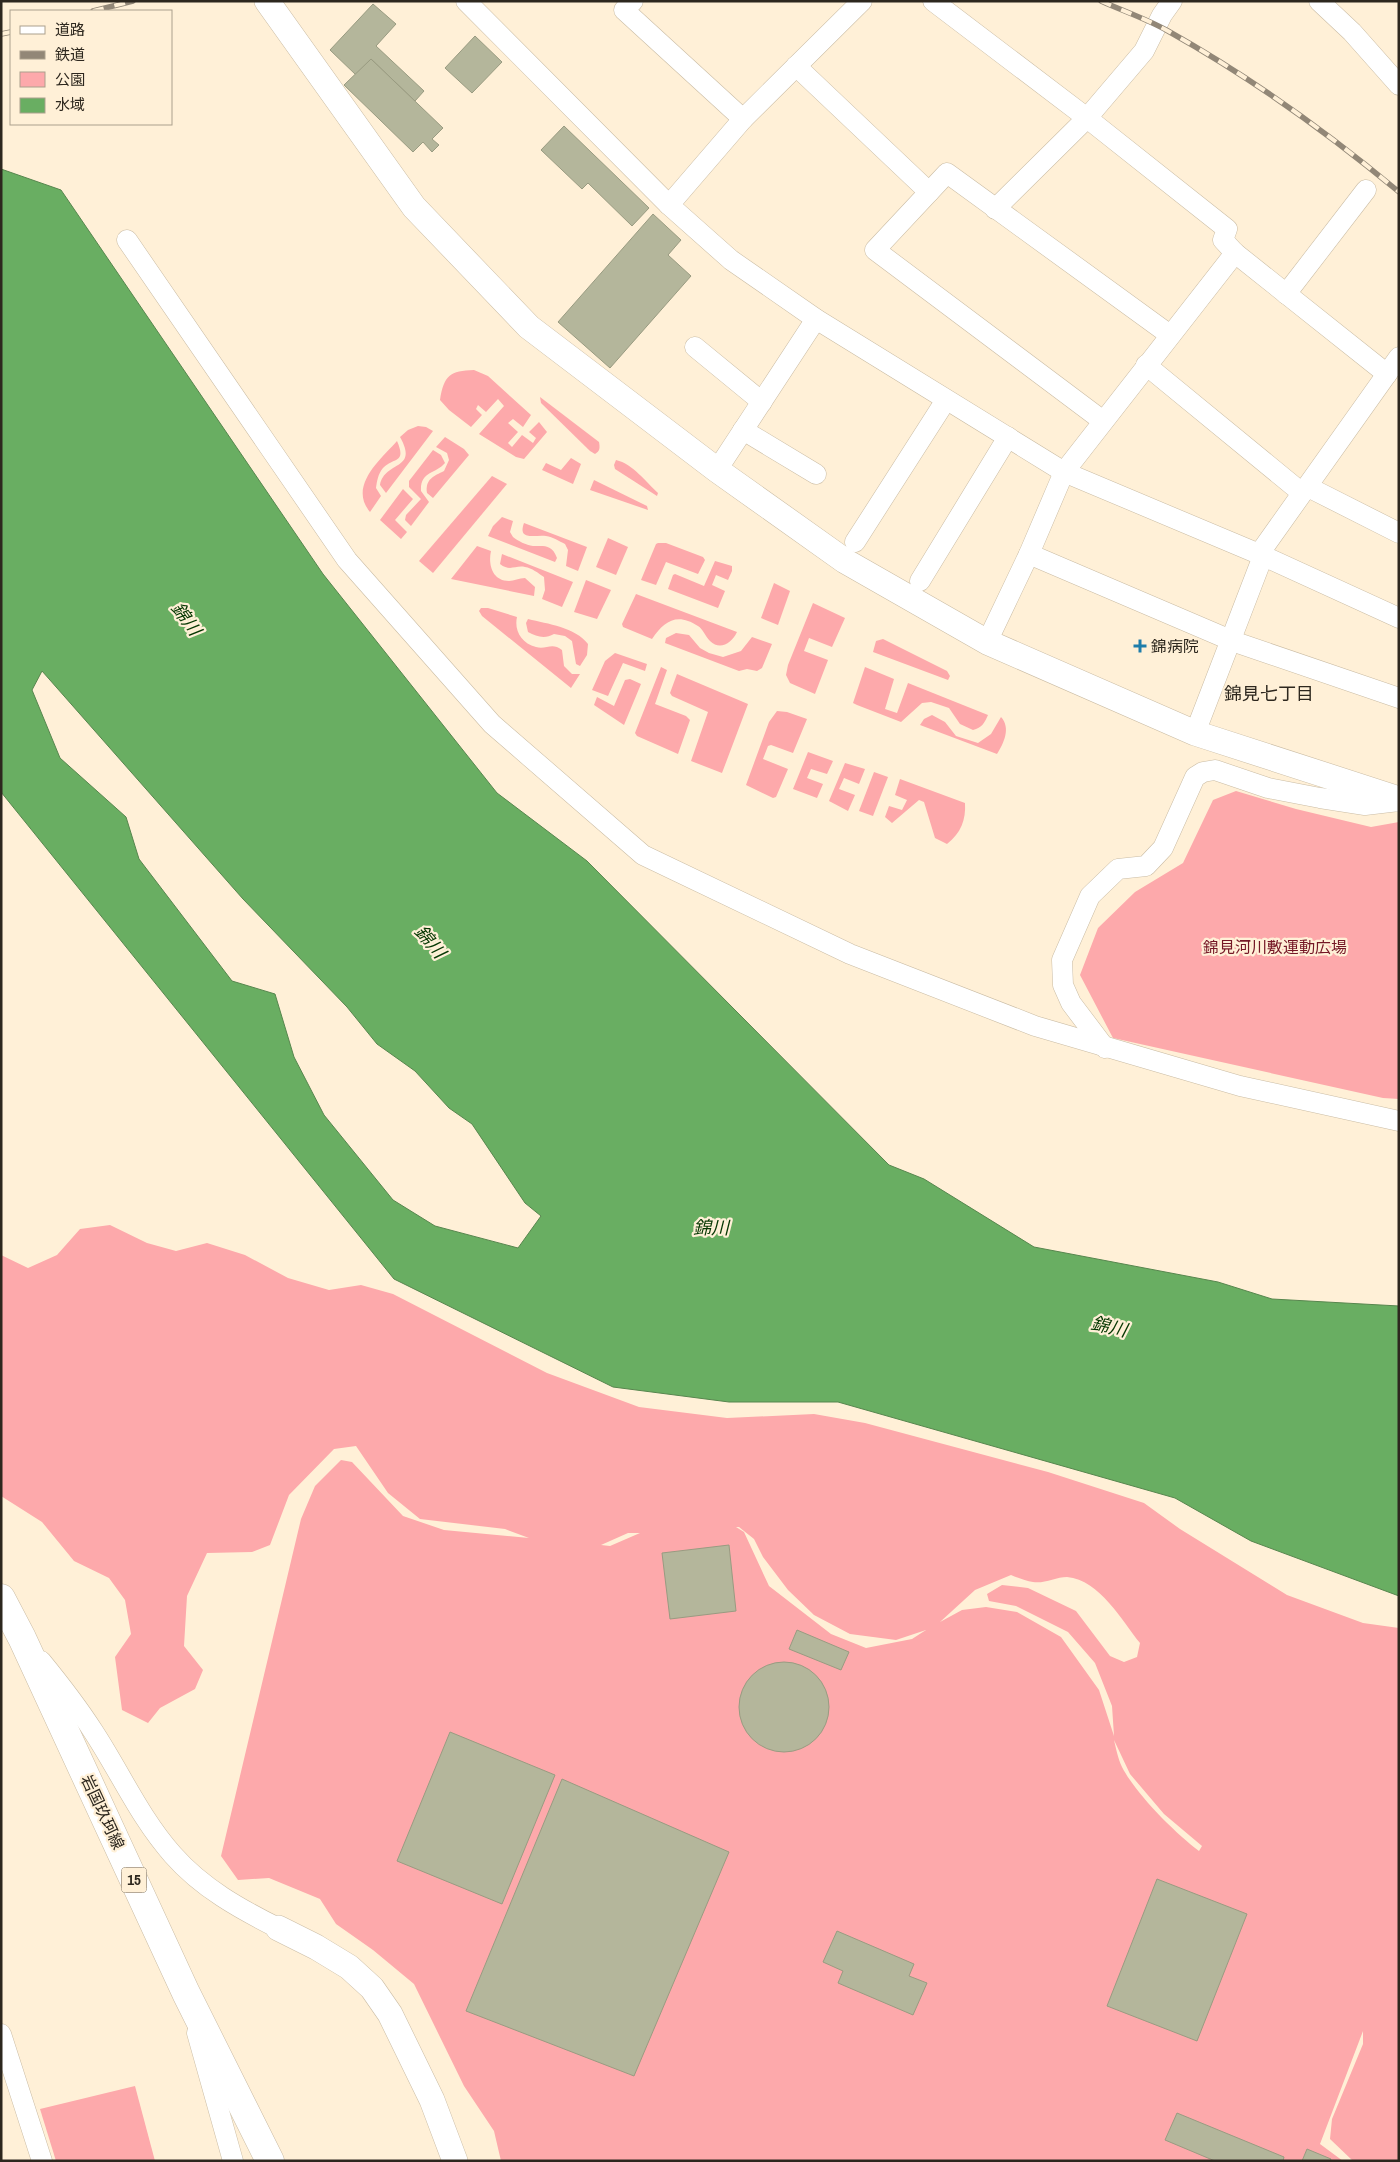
<svg xmlns="http://www.w3.org/2000/svg" width="1400" height="2162" font-family="'Archivo Narrow','Noto Sans JP',sans-serif">
<style>
.green{fill:#fda9ab;fill-rule:evenodd}
.water{fill:#69ae62;stroke:#57864e;fill-rule:evenodd}
.building{fill:#b4b69b;stroke:#999b81}
.lines{fill:none;stroke-linecap:round;stroke-linejoin:round}
.minor-casing{stroke:#cabca4;stroke-width:21}
.tertiary-casing{stroke:#cabca4;stroke-width:26}
.primary-casing{stroke:#cabca4;stroke-width:29}
.minor{stroke:#fff;stroke-width:20}
.tertiary{stroke:#fff;stroke-width:25}
.primary{stroke:#fff;stroke-width:28}
.rail-casing{stroke:#928777;stroke-width:5.5}
.rail{stroke:#fff0d7;stroke-width:4;stroke-dasharray:11;stroke-linecap:butt}
.poi-dot{fill:#1e7daa;stroke:#fff0d7;stroke-width:2}
.labels{text-anchor:middle;stroke-width:4.5;stroke-linejoin:round;paint-order:stroke}
.shield{fill:#fff0d7;stroke:#6c6356;stroke-width:1}
.shield-label{font-size:15px;font-weight:bold;fill:#2d271e}
.poi-label{font-size:16px;fill:#2d271e;stroke:#fff0d7;text-anchor:start}
.park-label{font-size:16px;fill:#751726;stroke:#fff0d7}
.street-label{font-size:16px;fill:#2d271e;stroke:#fff0d7}
.water-label{font-size:18px;font-style:italic;fill:#053702;stroke:#fff0d7}
.neighbourhood-label{font-size:18px;fill:#2d271e;stroke:#fff0d7}
</style>
<rect width="100%" height="100%" fill="#fff0d7"/>
<!-- green -->
<g class="green">
<path d="M474 370 488 376 531 415 523 427 513 419 508 423 518 432 508 443 512 447 522 435 533 443 536 438 529 432 539 422 547 432 524 459 516 457 479 434 504 406 498 399 486 412 478 405 476 409 482 415 471 427 449 410 440 400C444 375 450 371 474 370Z"/>
<path d="M540 397 599 442C600 448 600 451 595 454L590 451 541 403Z"/>
<path d="M418 426 426 427 433 431 386 493 380 485C385 460 419 471 400 437L408 430Z"/>
<path d="M445 437 464 449 469 455 433 498 427 493C425 479 434 476 444 471L449 460 447 453 436 447Z"/>
<path d="M397 441C407 464 393 457 383 468 378 474 377 481 376 488L381 496 370 512C348 486 381 459 397 441Z"/>
<path d="M433 450 441 455 445 463C436 474 420 471 421 491L429 502 411 526 405 520 406 515 421 499 409 487V481Z"/>
<polygon points="571,458 581,464 573,484 542,470 546,463 561,470"/>
<path d="M616 460C633 464 646 482 658 493L657 496 615 469 614 465Z"/>
<polygon points="492,476 507,484 433,573 419,561"/>
<polygon points="594,480 647,506 648,510 590,490"/>
<polygon points="403,489 413,499 395,520 407,532 401,539 380,520"/>
<path d="M502 517 513 521 510 532 513 537C518 541 526 545 533 546 544 546 552 544 557 558L555 562 488 536 493 526Z"/>
<path d="M524 523 587 547 578 571 566 566 568 550 565 544C559 541 553 537 546 536 537 534 517 542 524 523Z"/>
<polygon points="608,538 628,547 616,575 596,567"/>
<polygon points="658,543 666,543 703,557 705,560 698,574 666,562 656,585 641,580 656,544"/>
<path d="M477 546 491 551C488 564 492 581 509 581 514 581 519 578 525 578L535 587 534 596 451 579Z"/>
<path d="M502 554 573 582 562 607 542 599 545 590 544 577C538 573 532 568 525 567 515 565 510 572 500 564Z"/>
<polygon points="715,561 732,566 732,571 728,580 716,575 712,585 725,591 718,608 668,589 673,575 675,574 704,586"/>
<polygon points="586,580 611,590 597,619 574,612"/>
<polygon points="774,583 790,591 778,625 761,618"/>
<path d="M636 594 737 632C732 643 720 651 710 641 705 636 703 629 698 626 677 612 664 621 652 639L623 627 622 624Z"/>
<polygon points="813,603 845,618 832,647 809,638 804,651 828,660 815,694 790,683 786,675 788,665"/>
<path d="M481 608H488L517 617C514 630 521 643 536 647 546 650 552 642 562 650L564 666 572 674H580L571 688 482 616 479 611Z"/>
<path d="M528 619C548 624 575 627 588 644L587 655 580 666 576 664 572 641 565 636 554 634C545 639 537 637 528 632L526 623Z"/>
<polygon points="676,633 689,635 700,648 709,653 723,657 741,651 752,637 772,644 762,668 757,671 747,669 739,671 665,643 666,638"/>
<polygon points="883,639 947,671 950,676 948,680 873,652 876,641"/>
<polygon points="615,653 647,664 645,671 623,663 608,696 592,690 605,661"/>
<polygon points="661,667 667,670 655,704 686,716 690,720 678,754 637,736 635,733"/>
<path d="M865 667 894 679 885 709 897 713 908 683 988 715C985 722 982 728 973 730L960 724 949 708 931 702 922 703 901 722 857 705 853 703Z"/>
<polygon points="677,674 748,704 722,773 691,761 708,712 672,696 670,693"/>
<polygon points="630,679 641,684 624,725 594,705 597,697 614,706 625,680"/>
<polygon points="777,711 787,712 807,719 793,753 771,745 768,746 763,759 788,769 776,797 773,798 746,785 769,722"/>
<path d="M932 715 945 722 956 736 978 743 991 734 1001 717C1011 728 1004 743 997 754L920 725 924 719Z"/>
<polygon points="808,752 833,761 827,774 811,769 807,778 823,784 817,798 793,789"/>
<polygon points="845,763 865,769 859,784 844,778 839,789 855,795 848,811 829,801"/>
<polygon points="874,772 888,777 873,816 859,811"/>
<path d="M900 779 965 803C966 820 961 833 947 844L935 838 924 802 919 800 892 823 885 817 889 806 902 810 907 800 895 795Z"/>
<polygon points="1236,791 1296,809 1371,827 1399,822 1399,1099 1383,1098 1113,1038 1080,975 1098,928 1135,892 1183,863 1213,800"/>
<path d="M110 1225 147 1243 176 1251 207 1243 245 1255 288 1278 329 1290 361 1285 393 1294 547 1373 639 1407 727 1418 814 1414 865 1423 1048 1472 1144 1503 1180 1529 1287 1595 1363 1623 1399 1628V2161H1353L1330 2139 1332 2119 1363 2044V2031L1320 2144 1343 2161H501L494 2131 464 2086 414 1984 373 1950 336 1924 320 1899 269 1878 238 1880 221 1856 301 1519 315 1486 341 1460 352 1462 403 1516 444 1530 529 1538 505 1529 420 1519 388 1493 356 1446 334 1449 289 1495 270 1545 252 1552 207 1553 187 1596 184 1646 203 1670 195 1689 160 1708 148 1723 122 1710 115 1657 131 1634 125 1600 109 1578 74 1561 42 1522 1 1496V1255L28 1268 57 1255 80 1229ZM736 1527H739L754 1539 763 1557 788 1590 814 1615 850 1634 896 1640 926 1630 912 1639 866 1648 831 1634 769 1586 744 1532ZM628 1533H640L610 1546 601 1545ZM1011 1575C1018 1578 1026 1581 1033 1582 1044 1584 1056 1577 1067 1577 1100 1580 1122 1621 1140 1643L1137 1657 1124 1662 1110 1656 1076 1611 1028 1588 1002 1585 987 1594 989 1601 1016 1606 1068 1632 1095 1663 1112 1706 1114 1736 1099 1690 1061 1637 1017 1612 986 1607 962 1610 940 1622 975 1590ZM1114 1740 1130 1774 1164 1814 1202 1846 1199 1851C1174 1832 1136 1794 1122 1767 1118 1759 1116 1748 1114 1740Z"/>
<polygon points="135,2086 155,2161 56,2161 40,2109"/>
</g>
<!-- water -->
<path class="water" d="M1 169 61 190 323 574 497 793 587 861 889 1165 924 1179 1034 1247 1218 1282 1272 1299 1399 1306V1596L1251 1541 1175 1498 838 1402H729L613 1387 394 1279 1 792ZM42 671 243 899 347 1007 377 1044 415 1071 449 1108 472 1124 525 1203 541 1216 518 1248 435 1226 393 1200 324 1115 294 1057 275 994 232 981 139 859 126 817 60 758 32 690Z"/>
<!-- building -->
<g class="building">
<polygon points="373,4 396,24 376,46 424,91 415,101 371,59 356,75 330,50"/>
<polygon points="475,36 502,62 472,93 445,68"/>
<polygon points="371,59 443,128 432,139 439,145 432,152 423,142 413,152 344,85"/>
<polygon points="564,126 649,208 632,226 588,183 582,189 541,150"/>
<polygon points="653,214 681,240 668,255 691,276 610,368 558,322"/>
<polygon points="729,1545 736,1611 670,1619 662,1553"/>
<polygon points="797,1630 849,1652 841,1670 789,1649"/>
<circle cx="784" cy="1707" r="45"/>
<polygon points="450,1732 555,1775 502,1904 397,1861"/>
<polygon points="562,1779 729,1852 634,2076 466,2011"/>
<polygon points="1157,1879 1247,1914 1197,2041 1107,2006"/>
<polygon points="837,1931 914,1964 909,1976 927,1983 913,2015 838,1983 843,1971 823,1962"/>
<polygon points="1177,2113 1284,2157 1283,2161 1215,2161 1165,2140"/>
<polygon points="1307,2149 1331,2159 1330,2161 1302,2161"/>
</g>
<g class="lines">
<defs>
<g id="minor">
<polyline points="466,1 669,205 731,260 816,319 1064,472 1259,554 1399,618"/>
<polyline points="633,1 624,10 743,119"/>
<polyline points="933,1 1087,118 1227,229 1223,240 1235,253 1387,374"/>
<polyline points="1319,1 1352,32 1399,85"/>
<polyline points="796,66 929,192"/>
<polyline points="669,205 743,119 862,1"/>
<polyline points="995,209 1087,118 1144,51 1162,15 1172,1"/>
<polyline points="127,240 347,560 492,724 643,855 850,954 1035,1026 1240,1086 1399,1121"/>
<polyline points="1286,294 1366,190"/>
<polyline points="695,347 762,402"/>
<polyline points="1146,365 1302,493"/>
<polyline points="1103,421 875,250 947,173 1170,335"/>
<polyline points="743,430 816,474"/>
<polyline points="717,470 816,319"/>
<polyline points="1308,487 1399,533"/>
<polyline points="855,542 946,400"/>
<polyline points="1029,554 1235,642 1399,698"/>
<polyline points="1259,554 1399,357"/>
<polyline points="920,581 1008,437"/>
<polyline points="987,642 1029,554 1064,472 1235,253"/>
<polyline points="1195,733 1263,556"/>
<polyline points="1105,1048 1071,1003 1063,985 1062,960 1090,896 1118,869 1146,866 1163,848 1195,777 1203,772 1215,770 1268,788 1320,798 1365,805 1399,801"/>
<path d="M41 1661C59 1683 77 1706 93 1731 120 1772 140 1818 173 1855 202 1888 240 1909 278 1928"/>
<polyline points="197,2033 233,2161"/>
<polyline points="1,2034 42,2161"/>
</g>
<g id="tertiary">
<polyline points="267,1 414,207 529,327 717,470 845,561 987,642 1195,733 1399,799"/>
<polyline points="278,1928 316,1947 349,1967 372,1988 390,2014 432,2100 455,2161"/>
</g>
<polyline id="primary" points="1,1598 22,1638 186,1993 270,2161"/>
</defs>
<!-- minor casing -->
<use href="#minor" class="minor-casing"/>
<!-- tertiary casing -->
<use href="#tertiary" class="tertiary-casing"/>
<!-- primary casing -->
<use href="#primary" class="primary-casing"/>
<!-- minor -->
<use href="#minor" class="minor"/>
<!-- tertiary -->
<use href="#tertiary" class="tertiary"/>
<!-- primary -->
<use href="#primary" class="primary"/>
<defs>
<g id="rail">
<path d="M1101 1C1123 11 1147 19 1168 31 1250 77 1327 132 1399 192"/>
<polyline points="93,11 133,1"/>
<polyline points="1,34 11,32"/>
</g>
</defs>
<!-- rail casing -->
<use href="#rail" class="rail-casing"/>
<!-- rail -->
<use href="#rail" class="rail"/>
</g>
<!-- markers -->
<path class="poi-dot" d="M1137.5 638.5h5v5h5v5h-5v5h-5v-5h-5v-5h5z"/>
<g class="labels">
<!-- shield labels -->
<rect class="shield" x="121.5" y="1867.5" width="25" height="25" rx="4"/>
<g class="shield-label">
<text x="134" y="1885">15</text>
</g>
<!-- poi labels -->
<g class="poi-label">
<text x="1151" y="652">錦病院</text>
</g>
<!-- park labels -->
<g class="park-label">
<text x="1275" y="953">錦見河川敷運動広場</text>
</g>
<!-- street labels -->
<g class="street-label">
<text transform="translate(103 1812) rotate(65)" y="6">岩国玖珂線</text>
</g>
<!-- water labels -->
<g class="water-label">
<text transform="translate(186 619) rotate(54)" y="6">錦川</text>
<text transform="translate(430 942) rotate(50)" y="6">錦川</text>
<text x="711" y="1234">錦川</text>
<text transform="translate(1109 1327) rotate(13)" y="6">錦川</text>
</g>
<!-- neighbourhood labels -->
<g class="neighbourhood-label">
<text x="1269" y="700">錦見七丁目</text>
</g>
</g>
<!-- border -->
<rect width="1400" height="2162" fill="none" stroke="#2d271e" stroke-width="5"/>
<!-- legend -->
<rect x="10" y="10" width="162" height="115" fill="#fff0d7" stroke="#aba08d"/>
<rect x="20" y="26" width="25" height="8" fill="#ffffff" stroke="#aba08d"/>
<text x="55" y="35" font-size="15" fill="#2d271e">道路</text>
<rect x="20" y="51" width="25" height="8" fill="#928777" stroke="#aba08d"/>
<text x="55" y="60" font-size="15" fill="#2d271e">鉄道</text>
<rect x="20" y="72" width="25" height="15" fill="#fda9ab" stroke="#aba08d"/>
<text x="55" y="85" font-size="15" fill="#2d271e">公園</text>
<rect x="20" y="98" width="25" height="15" fill="#69ae62" stroke="#aba08d"/>
<text x="55" y="110" font-size="15" fill="#2d271e">水域</text>
</svg>
